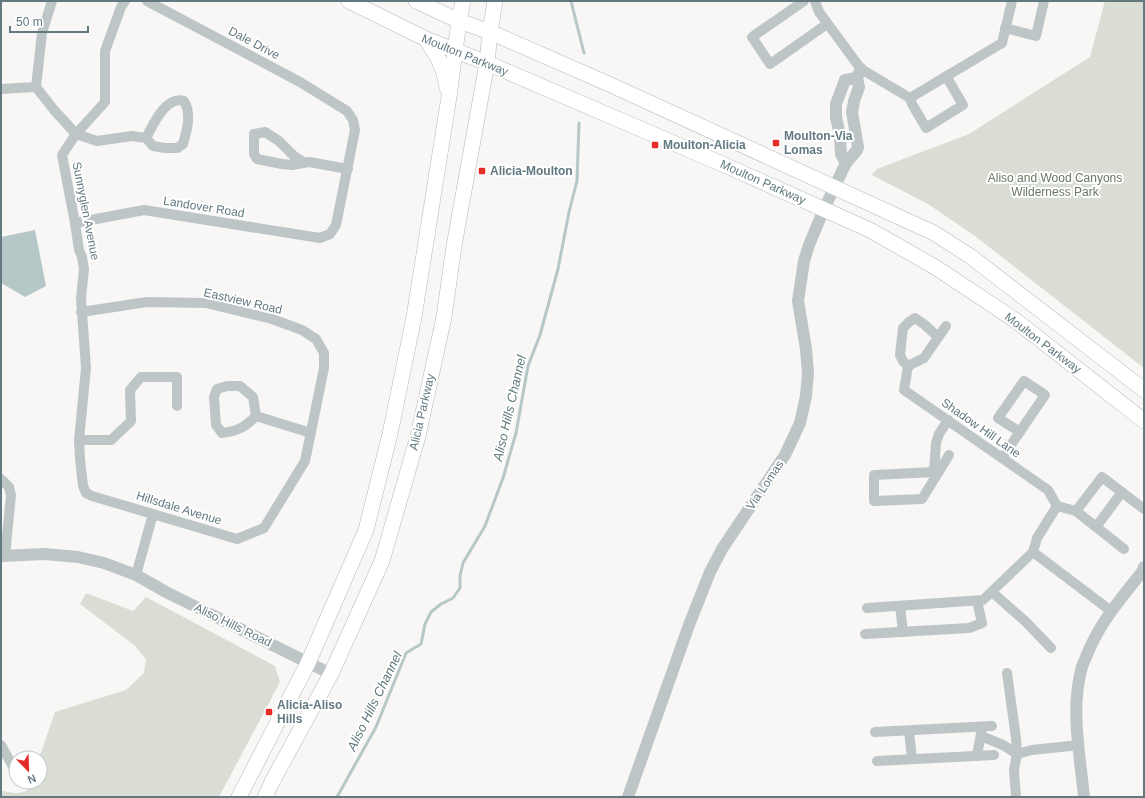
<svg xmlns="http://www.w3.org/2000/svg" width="1145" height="798" font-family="Helvetica,sans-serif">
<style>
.green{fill:#d9ddd4}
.water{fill:#b6c7c8}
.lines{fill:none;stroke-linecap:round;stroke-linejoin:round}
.stream{stroke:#b6c7c8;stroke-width:3}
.primary-casing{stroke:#b2b9bb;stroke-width:16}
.minor{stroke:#bec5c7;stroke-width:10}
.tertiary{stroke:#bec5c7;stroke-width:12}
.primary{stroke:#fff;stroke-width:15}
.poi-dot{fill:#e52d27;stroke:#fff;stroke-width:1.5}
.labels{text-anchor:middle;stroke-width:4;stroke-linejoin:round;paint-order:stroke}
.street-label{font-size:12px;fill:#627980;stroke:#fff}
.poi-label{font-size:12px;font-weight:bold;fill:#627980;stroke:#fff;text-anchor:start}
.park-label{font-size:12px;fill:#6a7861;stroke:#fff}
.water-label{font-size:13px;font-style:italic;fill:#5d787b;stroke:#fff}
</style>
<rect width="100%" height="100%" fill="#f8f7f5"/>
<!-- green -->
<g class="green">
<polygon points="1105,1 1144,1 1144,368 975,236 928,204 872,175 877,169 969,134 1090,57"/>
<path d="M86 593 133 611 146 597 275 666 280 682 219 797H1V794L3 791C16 794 28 795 35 782H40V758H35L41 753 55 712 126 690 144 673 146 659 134 645 80 604Z"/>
</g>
<!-- water -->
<polygon class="water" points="35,230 46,286 25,297 1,283 1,237"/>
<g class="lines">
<!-- stream -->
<g class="stream">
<polyline points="571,1 584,53"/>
<polyline points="337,797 376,727 406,653 421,644 425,624 431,612 441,604 453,598 460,588 460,576 463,563 485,526 503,478 516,433 528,366 540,335 558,269 569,212 577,181 579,123"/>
</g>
<defs>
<g id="primary">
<polyline points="349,1 426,39 487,63 720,163 870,230 935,267 1015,320 1144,421"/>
<polyline points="416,1 459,21 490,32 611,85 934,233 970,256 1144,390"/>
<polyline points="426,39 439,60 444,73 447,88"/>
<polyline points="239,797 308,663 366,530 390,434 414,317 449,97 459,21 463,1"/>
<polyline points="265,797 273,780 331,674 382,561 418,436 444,317 454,246 487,63 490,32 495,1"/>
</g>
</defs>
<!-- primary casing -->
<use href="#primary" class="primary-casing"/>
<!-- minor -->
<g class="minor">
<polyline points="804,1 752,37 770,64 827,24"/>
<polyline points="815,1 819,12 861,69 910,98 1002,43 1012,1"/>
<polyline points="1005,28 1036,36 1044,1"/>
<path d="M36 87 54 110 76 134 97 141 132 136 146 138 153 146 165 148H177L183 144C187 130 192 114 184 101 166 95 153 125 146 138"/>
<polyline points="36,87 42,33 52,1"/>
<polyline points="1,89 36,87"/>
<polyline points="910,98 912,104 926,128 963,105 946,76"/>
<polyline points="303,162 294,156 279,141 265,132 254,134 254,154 257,159 282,164 292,165 309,162 348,169"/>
<polyline points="75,223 144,210 320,238 330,234 336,225 355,130 353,120 347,111 300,82 147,1"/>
<polyline points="81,312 147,302 206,303 272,319 302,330 316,339 324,353 324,368 305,461 264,528 237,539 92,496 86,493 83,486 80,459 79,440 86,368 81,298 84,269 82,257 79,250 75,223 62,155 76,134 105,102 105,51 121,7 125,1"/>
<polyline points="908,366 904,390 1048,490 1057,506"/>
<polyline points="908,366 903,361 900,355 903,328 909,322 915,318 925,325 938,337"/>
<polyline points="908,366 924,358 946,326"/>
<path d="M256 416C245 427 238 431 222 433L216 425 214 397 217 389 227 386H240L253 397 256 416 311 433"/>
<polyline points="79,440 111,440 131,421 130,390 141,377 177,377 177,406"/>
<polyline points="1002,458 1045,395 1024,381 998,418 1020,432"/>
<polyline points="934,472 874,475 874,501 922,499 949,455"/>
<polyline points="938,473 934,472 936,443 939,434 948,420"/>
<polyline points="1,479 9,487 11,495 5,556"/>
<polyline points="1057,506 1076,511 1124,549"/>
<polyline points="1076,511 1102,477 1144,509"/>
<polyline points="1096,527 1122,492"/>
<polyline points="1033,552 1111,611"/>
<polyline points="136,575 153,514"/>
<polyline points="992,592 1025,621 1051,648"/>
<polyline points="900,606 903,632"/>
<polyline points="867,608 983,600 1033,552 1037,538 1057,506"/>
<polyline points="865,634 969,628 982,623 977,601"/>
<polyline points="1007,673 1016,738 1017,754 1014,770 1016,797"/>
<polyline points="909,731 912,759"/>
<polyline points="875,732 992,726"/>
<polyline points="981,736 1003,745 1017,754 1032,750 1079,745"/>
<polyline points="1,745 16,772"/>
<path d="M977 756C978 747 981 739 981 730"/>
<polyline points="877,761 994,755"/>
</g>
<!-- tertiary -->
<g class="tertiary">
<polyline points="846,163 841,154 840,136 836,117 836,104 845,80 857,78"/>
<polyline points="1,556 45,554 78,557 104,563 136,575 166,592 331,674"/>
<polyline points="628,797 689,625 710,572 722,549 785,455 800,423 806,396 808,373 806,349 798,301 804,261 809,245 824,209 846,163 857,150 858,147 852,112 854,101 859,87 857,78 861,69"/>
<path d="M1084 797C1080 754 1070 709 1082 667 1084 661 1087 655 1089 650 1102 620 1122 597 1142 572L1144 567"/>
</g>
<!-- primary -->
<use href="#primary" class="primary"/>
</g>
<!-- markers -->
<g class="poi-dot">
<rect x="772" y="139" width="8" height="8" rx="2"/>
<rect x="651" y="141" width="8" height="8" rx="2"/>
<rect x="478" y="167" width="8" height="8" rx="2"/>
<rect x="265" y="708" width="8" height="8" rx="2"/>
</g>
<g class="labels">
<!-- street labels -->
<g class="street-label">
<text transform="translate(254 43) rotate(28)" y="4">Dale Drive</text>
<text transform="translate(465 55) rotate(22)" y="4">Moulton Parkway</text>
<text transform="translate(763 182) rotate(24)" y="4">Moulton Parkway</text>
<text transform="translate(204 207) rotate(9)" y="4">Landover Road</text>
<text transform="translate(86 211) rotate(79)" y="4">Sunnyglen Avenue</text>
<text transform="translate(243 301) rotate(13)" y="4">Eastview Road</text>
<text transform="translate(1043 343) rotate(37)" y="4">Moulton Parkway</text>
<text transform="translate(422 412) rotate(-77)" y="4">Alicia Parkway</text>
<text transform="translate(981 428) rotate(35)" y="4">Shadow Hill Lane</text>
<text transform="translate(765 485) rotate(-56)" y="4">Via Lomas</text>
<text transform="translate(179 508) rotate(17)" y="4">Hillsdale Avenue</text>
<text transform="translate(233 625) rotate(26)" y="4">Aliso Hills Road</text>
</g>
<!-- poi labels -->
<g class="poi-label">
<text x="784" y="140">Moulton-Via<tspan x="784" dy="14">Lomas</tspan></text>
<text x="663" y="149">Moulton-Alicia</text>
<text x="490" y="175">Alicia-Moulton</text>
<text x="277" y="709">Alicia-Aliso<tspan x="277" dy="14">Hills</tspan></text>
</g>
<!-- park labels -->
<g class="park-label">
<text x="1055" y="182">Aliso and Wood Canyons<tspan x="1055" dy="14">Wilderness Park</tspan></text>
</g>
<!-- water labels -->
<g class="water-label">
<text transform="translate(509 408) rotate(-77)" y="5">Aliso Hills Channel</text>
<text transform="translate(374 701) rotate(-64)" y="5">Aliso Hills Channel</text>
</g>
</g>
<!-- border -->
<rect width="1145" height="798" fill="none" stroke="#627980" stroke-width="4"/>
<!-- north arrow -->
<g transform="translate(28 770) rotate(157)"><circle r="19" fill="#ffffff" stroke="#c0c9cc"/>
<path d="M0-3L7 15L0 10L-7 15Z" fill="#e52d27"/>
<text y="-6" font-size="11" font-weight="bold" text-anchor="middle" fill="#627980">N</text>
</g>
<!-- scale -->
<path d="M10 26v6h78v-6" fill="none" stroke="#627980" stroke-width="2"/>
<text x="16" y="26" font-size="12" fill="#627980" stroke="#ffffff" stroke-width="3" paint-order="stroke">50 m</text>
</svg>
